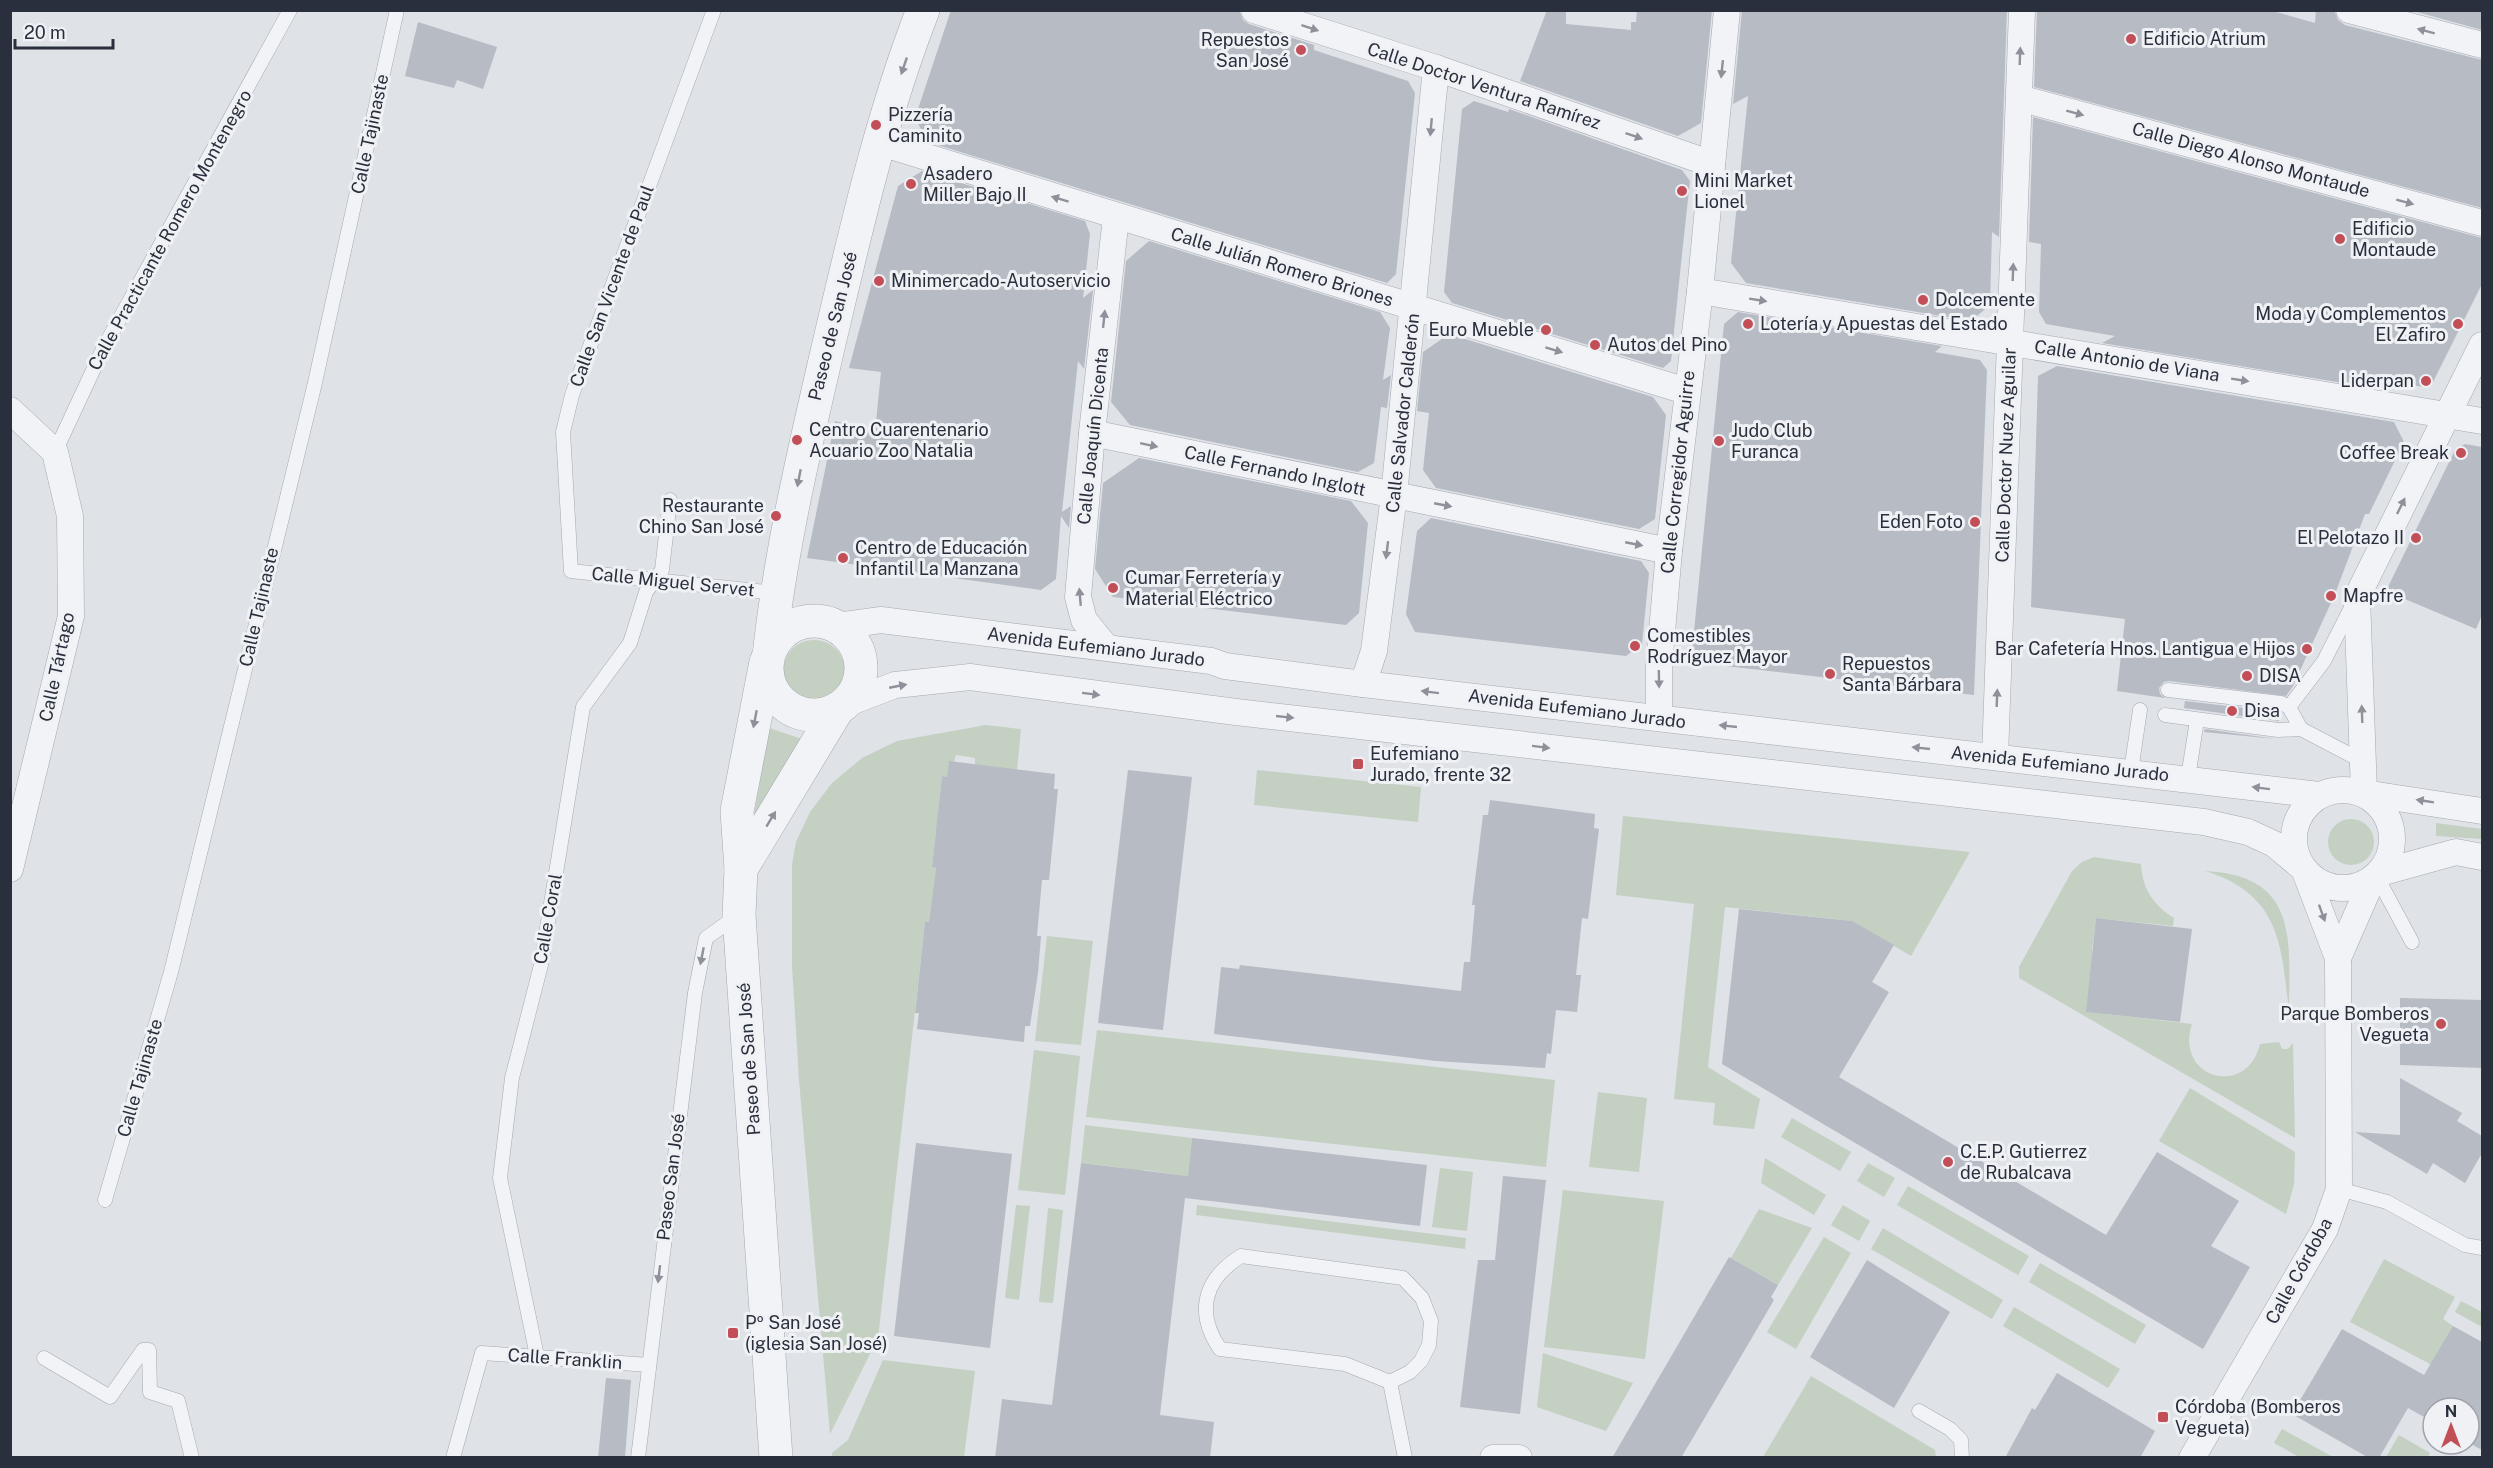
<svg xmlns="http://www.w3.org/2000/svg" width="2493" height="1468" font-family="'Public Sans',sans-serif">
<style>
.green{fill:#c4d0c1}
.building{fill:#b7bbc3}
.lines{fill:none;stroke-linecap:round;stroke-linejoin:round}
.service-casing{stroke:#a5a9b1;stroke-width:15}
.minor-casing{stroke:#a5a9b1;stroke-width:27}
.tertiary-casing{stroke:#a5a9b1;stroke-width:34}
.service{stroke:#f2f3f6;stroke-width:14}
.minor{stroke:#f2f3f6;stroke-width:26}
.tertiary{stroke:#f2f3f6;stroke-width:33}
.oneway{fill:#8e919a}
.poi-dot{fill:#c24f57;stroke:#eff1f5;stroke-width:2}
.labels{text-anchor:middle;stroke-width:6;stroke-linejoin:round;paint-order:stroke}
.poi-label{font-size:18px;fill:#2a2f3d;stroke:#eff1f5;text-anchor:start}
.street-label{font-size:18px;fill:#2a2f3d;stroke:#eff1f5}
</style>
<rect width="100%" height="100%" fill="#dfe2e7"/>
<!-- green -->
<g class="green">
<circle cx="814" cy="671" r="31"/>
<polygon points="986,725 1021,729 1017,770 975,765 975,758 956,755 954,762 949,762 947,777 942,776 938,813 945,830 936,830 932,867 936,868 929,922 925,922 878,1338 830,1434 799,1080 792,966 792,865 796,842 810,812 832,783 862,758 897,741"/>
<polygon points="769,728 808,741 753,822"/>
<polygon points="1257,770 1421,787 1418,822 1254,805"/>
<polygon points="1623,816 1970,852 1911,956 1852,921 1725,907 1708,1067 1760,1099 1754,1129 1713,1125 1715,1103 1674,1099 1694,904 1616,895"/>
<circle cx="2351" cy="842" r="23"/>
<polygon points="2436,823 2482,829 2482,839 2436,836"/>
<path d="M2094 857 2141 864C2142 888 2153 905 2174 918L2173 926 2096 918 2092 951 2114 954 2087 1012 2192 1024C2174 1078 2247 1099 2260 1044L2279 1042 2282 1049H2288L2293 1043 2295 1138 2019 978V967L2072 871 2082 862Z"/>
<path d="M2205 871C2300 876 2289 940 2289 1013 2282 945 2280 894 2205 871Z"/>
<polygon points="1047,936 1093,941 1081,1045 1035,1041"/>
<polygon points="1097,1030 1555,1080 1546,1167 1086,1117"/>
<polygon points="1034,1050 1080,1056 1065,1195 1018,1190"/>
<polygon points="2190,1088 2295,1152 2294,1184 2286,1214 2159,1141"/>
<polygon points="1598,1092 1647,1098 1639,1172 1589,1167"/>
<polygon points="1792,1118 1851,1152 1840,1171 1781,1137"/>
<polygon points="1085,1125 1192,1138 1188,1176 1144,1170 1123,1181 1124,1168 1081,1163"/>
<polygon points="1765,1158 1826,1195 1814,1215 1761,1183"/>
<polygon points="1868,1163 1895,1178 1884,1197 1857,1181"/>
<polygon points="1440,1168 1473,1172 1467,1231 1432,1227"/>
<polygon points="1908,1186 2029,1256 2018,1275 1897,1205"/>
<polygon points="1563,1190 1664,1201 1645,1359 1544,1347"/>
<polygon points="1016,1205 1030,1206 1019,1300 1005,1298"/>
<polygon points="1197,1205 1466,1238 1465,1249 1196,1215"/>
<polygon points="1843,1205 1870,1221 1859,1241 1831,1225"/>
<polygon points="1048,1208 1063,1210 1053,1303 1039,1302"/>
<polygon points="1759,1209 1812,1228 1778,1285 1731,1258"/>
<polygon points="1883,1228 2003,1300 1992,1319 1871,1249"/>
<polygon points="1824,1237 1851,1253 1796,1349 1767,1332"/>
<polygon points="2384,1259 2455,1297 2443,1319 2453,1326 2432,1365 2350,1322"/>
<polygon points="2040,1263 2146,1325 2135,1344 2029,1282"/>
<polygon points="2461,1301 2482,1312 2482,1327 2455,1312"/>
<polygon points="2014,1307 2120,1369 2108,1388 2003,1326"/>
<polygon points="1543,1353 1633,1383 1606,1431 1537,1407"/>
<polygon points="883,1360 975,1371 964,1457 832,1457 832,1453 848,1440"/>
<polygon points="1811,1376 1935,1450 1936,1457 1763,1457"/>
<polygon points="2282,1429 2333,1457 2299,1457 2274,1443"/>
<polygon points="2399,1435 2430,1453 2428,1457 2386,1457"/>
</g>
<!-- building -->
<g class="building">
<polygon points="951,10 1239,10 1243,20 1249,24 1314,45 1314,50 1408,81 1415,93 1396,274 1387,283 928,142 915,118"/>
<polygon points="1547,10 1566,10 1566,24 1631,30 1631,22 1636,22 1637,10 1712,10 1701,123 1678,136 1520,81"/>
<polygon points="1742,10 2007,10 1999,237 1992,232 1990,305 1971,321 1746,283 1731,263 1748,96 1733,104"/>
<polygon points="2037,10 2269,10 2315,23 2316,10 2334,10 2338,20 2345,25 2482,60 2482,208 2034,87"/>
<polygon points="2410,10 2482,10 2482,30"/>
<polygon points="418,22 497,47 483,89 457,80 454,88 405,76"/>
<polygon points="1474,101 1508,112 1509,109 1682,170 1690,181 1682,254 1671,361 1663,368 1452,303 1444,292 1462,109"/>
<polygon points="2033,117 2482,238 2482,284 2433,382 2424,387 2375,379 2379,389 2102,343 2115,336 2046,324 2039,312 2041,244 2029,242"/>
<polygon points="922,171 1085,221 1090,234 1083,298 1093,290 1084,369 1078,361 1062,512 1071,506 1069,528 1061,516 1056,579 1041,590 807,558 835,421 875,432 881,372 849,368 898,186"/>
<polygon points="1149,241 1380,312 1390,328 1383,380 1391,375 1387,408 1381,407 1374,463 1358,472 1130,425 1111,402 1126,261"/>
<polygon points="1738,312 1942,346 1935,352 1980,360 1987,370 1974,695 1700,663 1692,652 1724,324"/>
<polygon points="1449,334 1653,397 1666,415 1655,519 1639,529 1436,488 1423,470 1429,413 1417,411 1423,352"/>
<polygon points="2057,366 2394,422 2404,442 2369,514 2365,514 2335,594 2293,686 2286,696 2169,681 2164,682 2159,688 2160,694 2165,698 2117,691 2125,619 2031,607 2038,376"/>
<polygon points="2465,444 2482,447 2482,615 2476,629 2386,591 2455,450"/>
<polygon points="1139,458 1351,501 1368,523 1359,613 1346,625 1113,597 1095,569 1103,483"/>
<polygon points="1431,518 1641,561 1649,573 1642,644 1626,656 1415,632 1406,614 1417,531"/>
<polygon points="2177,700 2278,712 2279,721 2184,708 2185,701"/>
<polygon points="2205,729 2276,739 2204,732"/>
<polygon points="949,761 1055,774 1054,789 1058,789 1049,880 1042,880 1037,936 1041,936 1038,973 1030,1026 1025,1026 1024,1042 917,1029 919,1013 915,1013 925,922 929,922 936,868 932,867 942,776 947,777"/>
<polygon points="1128,770 1192,777 1163,1030 1098,1023"/>
<polygon points="1490,800 1595,814 1594,828 1599,829 1588,919 1582,918 1576,975 1581,975 1577,1012 1556,1010 1551,1054 1547,1053 1545,1068 1436,1061 1214,1034 1221,967 1239,969 1240,965 1461,991 1464,962 1470,962 1475,905 1472,905 1483,815 1488,815"/>
<polygon points="1739,909 1852,921 1894,945 1872,982 1889,992 1839,1077 2106,1235 2157,1152 2239,1201 2211,1246 2250,1267 2203,1349 1722,1064"/>
<polygon points="2096,918 2192,929 2180,1022 2086,1012"/>
<polygon points="2400,998 2482,1000 2482,1068 2400,1065"/>
<polygon points="2400,1078 2462,1113 2457,1121 2482,1136 2482,1153 2465,1183 2433,1163 2427,1174 2355,1132 2400,1135"/>
<polygon points="1192,1138 1427,1165 1420,1226 1185,1198 1160,1415 1214,1422 1210,1458 995,1458 1002,1399 1052,1405 1081,1163 1188,1176"/>
<polygon points="916,1143 1012,1154 990,1348 894,1336"/>
<polygon points="1503,1176 1546,1180 1520,1414 1460,1407 1478,1260 1495,1260"/>
<polygon points="1729,1257 1778,1285 1771,1297 1774,1300 1750,1341 1681,1458 1612,1458"/>
<polygon points="1867,1260 1950,1312 1894,1408 1810,1357"/>
<polygon points="2453,1326 2482,1342 2482,1450 2469,1443 2469,1408 2433,1408 2433,1422 2408,1408 2379,1458 2369,1458 2292,1414 2342,1329 2424,1375"/>
<polygon points="2057,1373 2155,1431 2140,1458 2005,1458 2032,1408 2035,1410"/>
<polygon points="606,1378 631,1380 625,1458 598,1458"/>
</g>
<g class="lines">
<defs>
<g id="service">
<polyline points="714,10 572,395 563,432 571,571 776,593"/>
<polyline points="55,452 103,349 290,10"/>
<polyline points="2168,690 2281,703 2289,707 2301,729"/>
<polyline points="2289,707 2324,661 2353,604"/>
<polyline points="2165,715 2278,730 2301,729 2364,762"/>
<polyline points="2131,771 2140,710"/>
<polyline points="2188,778 2197,720"/>
<polyline points="2376,875 2412,942"/>
<polyline points="2339,1189 2387,1202 2465,1245 2482,1248"/>
<polyline points="105,1200 171,972 314,387 397,10"/>
<polyline points="537,1356 500,1178 512,1078 541,965 583,707 630,643 646,592 662,570 670,500"/>
<polyline points="44,1358 110,1397 143,1350 149,1350 150,1392 178,1401 192,1458"/>
<path d="M1390 1382 1410 1372 1421 1361 1429 1345 1431 1321 1422 1298 1403 1278 1241 1256C1204 1279 1195 1312 1220 1349L1345 1364 1390 1382 1405 1458"/>
<polyline points="1919,1411 1950,1429 1961,1440 1962,1458"/>
<polyline points="453,1458 482,1353 649,1365"/>
<polyline points="638,1458 695,993 706,938 737,916"/>
</g>
<g id="minor">
<polyline points="1254,10 1436,68 1712,164"/>
<polyline points="2349,10 2482,45"/>
<polyline points="2019,98 2482,223"/>
<polyline points="878,142 1686,391"/>
<polyline points="1700,291 2482,421"/>
<polyline points="10,410 55,452 70,516 71,616 10,869"/>
<polyline points="1092,433 1669,551"/>
<polyline points="837,626 881,620 1211,661 1225,666 1363,684 2319,795"/>
<polyline points="1106,647 1084,620 1078,597 1092,433 1116,217"/>
<polyline points="1363,684 1374,651 1394,495 1436,68"/>
<polyline points="843,705 895,685 970,677 1236,712 2204,822 2248,832 2274,844 2304,869 2338,958 2339,1189 2325,1229 2192,1458"/>
<polyline points="1659,718 1659,666 1669,551 1700,291 1727,10"/>
<polyline points="1995,757 2022,10"/>
<circle cx="2343" cy="839" r="49"/>
<polyline points="2364,793 2357,597 2482,345"/>
<polyline points="2364,793 2482,811"/>
<polyline points="2380,873 2456,852 2482,857"/>
<polyline points="2338,958 2373,878"/>
<polyline points="1493,1458 1519,1458"/>
</g>
<g id="tertiary">
<circle cx="814" cy="668" r="47"/>
<path d="M770 647C782 542 807 438 831 335 857 225 882 115 923 10"/>
<polyline points="766,662 737,811 741,869 739,915 776,1458"/>
<polyline points="741,869 837,710"/>
</g>
</defs>
<!-- service casing -->
<use href="#service" class="service-casing"/>
<!-- minor casing -->
<use href="#minor" class="minor-casing"/>
<!-- tertiary casing -->
<use href="#tertiary" class="tertiary-casing"/>
<!-- service -->
<use href="#service" class="service"/>
<!-- minor -->
<use href="#minor" class="minor"/>
<!-- tertiary -->
<use href="#tertiary" class="tertiary"/>
</g>
<!-- one-way arrows -->
<defs><path id="oneway-solid" d="M-6-.8H1V-3.2L6.5 0L1 3.2V.8H-6Z" transform="scale(1.5)"/></defs>
<g class="oneway">
<use href="#oneway-solid" transform="translate(1310 28) rotate(18)"/>
<use href="#oneway-solid" transform="translate(2426 31) rotate(-165)"/>
<use href="#oneway-solid" transform="translate(2020 56) rotate(-88)"/>
<use href="#oneway-solid" transform="translate(904 66) rotate(109)"/>
<use href="#oneway-solid" transform="translate(1722 69) rotate(96)"/>
<use href="#oneway-solid" transform="translate(2075 113) rotate(15)"/>
<use href="#oneway-solid" transform="translate(1431 127) rotate(95)"/>
<use href="#oneway-solid" transform="translate(1634 136) rotate(19)"/>
<use href="#oneway-solid" transform="translate(1060 199) rotate(-163)"/>
<use href="#oneway-solid" transform="translate(2405 202) rotate(15)"/>
<use href="#oneway-solid" transform="translate(2013 272) rotate(-88)"/>
<use href="#oneway-solid" transform="translate(1758 300) rotate(9)"/>
<use href="#oneway-solid" transform="translate(1104 319) rotate(-84)"/>
<use href="#oneway-solid" transform="translate(1554 350) rotate(17)"/>
<use href="#oneway-solid" transform="translate(2240 380) rotate(9)"/>
<use href="#oneway-solid" transform="translate(1149 445) rotate(12)"/>
<use href="#oneway-solid" transform="translate(799 478) rotate(101)"/>
<use href="#oneway-solid" transform="translate(1443 505) rotate(11)"/>
<use href="#oneway-solid" transform="translate(2401 506) rotate(-64)"/>
<use href="#oneway-solid" transform="translate(1634 544) rotate(11)"/>
<use href="#oneway-solid" transform="translate(1387 550) rotate(97)"/>
<use href="#oneway-solid" transform="translate(1080 597) rotate(-95)"/>
<use href="#oneway-solid" transform="translate(1659 679) rotate(89)"/>
<use href="#oneway-solid" transform="translate(898 686) rotate(-11)"/>
<use href="#oneway-solid" transform="translate(1430 692) rotate(-173)"/>
<use href="#oneway-solid" transform="translate(1091 694) rotate(7)"/>
<use href="#oneway-solid" transform="translate(1997 698) rotate(-88)"/>
<use href="#oneway-solid" transform="translate(2362 714) rotate(-92)"/>
<use href="#oneway-solid" transform="translate(1285 717) rotate(6)"/>
<use href="#oneway-solid" transform="translate(755 719) rotate(101)"/>
<use href="#oneway-solid" transform="translate(1728 726) rotate(-174)"/>
<use href="#oneway-solid" transform="translate(1541 747) rotate(7)"/>
<use href="#oneway-solid" transform="translate(1921 748) rotate(-174)"/>
<use href="#oneway-solid" transform="translate(2261 788) rotate(-173)"/>
<use href="#oneway-solid" transform="translate(2425 801) rotate(-171)"/>
<use href="#oneway-solid" transform="translate(771 819) rotate(-59)"/>
<use href="#oneway-solid" transform="translate(2322 913) rotate(70)"/>
<use href="#oneway-solid" transform="translate(702 956) rotate(101)"/>
<use href="#oneway-solid" transform="translate(659 1274) rotate(97)"/>
</g>
<!-- markers -->
<g class="poi-dot">
<circle cx="2131" cy="39" r="6"/>
<circle cx="1301" cy="50" r="6"/>
<circle cx="876" cy="125" r="6"/>
<circle cx="911" cy="184" r="6"/>
<circle cx="1682" cy="191" r="6"/>
<circle cx="2340" cy="239" r="6"/>
<circle cx="879" cy="281" r="6"/>
<circle cx="1923" cy="300" r="6"/>
<circle cx="1748" cy="324" r="6"/>
<circle cx="2458" cy="324" r="6"/>
<circle cx="1546" cy="330" r="6"/>
<circle cx="1595" cy="345" r="6"/>
<circle cx="2426" cy="381" r="6"/>
<circle cx="797" cy="440" r="6"/>
<circle cx="1719" cy="441" r="6"/>
<circle cx="2461" cy="453" r="6"/>
<circle cx="776" cy="516" r="6"/>
<circle cx="1975" cy="522" r="6"/>
<circle cx="2416" cy="538" r="6"/>
<circle cx="843" cy="558" r="6"/>
<circle cx="1113" cy="588" r="6"/>
<circle cx="2331" cy="596" r="6"/>
<circle cx="1635" cy="646" r="6"/>
<circle cx="2307" cy="649" r="6"/>
<circle cx="1830" cy="674" r="6"/>
<circle cx="2247" cy="676" r="6"/>
<circle cx="2232" cy="711" r="6"/>
<rect x="1352" y="758" width="12" height="12" rx="3"/>
<circle cx="2441" cy="1024" r="6"/>
<circle cx="1948" cy="1162" r="6"/>
<rect x="727" y="1327" width="12" height="12" rx="3"/>
<rect x="2157" y="1411" width="12" height="12" rx="3"/>
</g>
<g class="labels">
<!-- poi labels -->
<g class="poi-label">
<text x="2143" y="45">Edificio Atrium</text>
<text x="1289" y="46" text-anchor="end">Repuestos<tspan x="1289" dy="21">San José</tspan></text>
<text x="888" y="121">Pizzería<tspan x="888" dy="21">Caminito</tspan></text>
<text x="923" y="180">Asadero<tspan x="923" dy="21">Miller Bajo II</tspan></text>
<text x="1694" y="187">Mini Market<tspan x="1694" dy="21">Lionel</tspan></text>
<text x="2352" y="235">Edificio<tspan x="2352" dy="21">Montaude</tspan></text>
<text x="891" y="287">Minimercado-Autoservicio</text>
<text x="1935" y="306">Dolcemente</text>
<text x="2446" y="320" text-anchor="end">Moda y Complementos<tspan x="2446" dy="21">El Zafiro</tspan></text>
<text x="1760" y="330">Lotería y Apuestas del Estado</text>
<text x="1534" y="336" text-anchor="end">Euro Mueble</text>
<text x="1607" y="351">Autos del Pino</text>
<text x="2414" y="387" text-anchor="end">Liderpan</text>
<text x="809" y="436">Centro Cuarentenario<tspan x="809" dy="21">Acuario Zoo Natalia</tspan></text>
<text x="1731" y="437">Judo Club<tspan x="1731" dy="21">Furanca</tspan></text>
<text x="2449" y="459" text-anchor="end">Coffee Break</text>
<text x="764" y="512" text-anchor="end">Restaurante<tspan x="764" dy="21">Chino San José</tspan></text>
<text x="1963" y="528" text-anchor="end">Eden Foto</text>
<text x="2404" y="544" text-anchor="end">El Pelotazo II</text>
<text x="855" y="554">Centro de Educación<tspan x="855" dy="21">Infantil La Manzana</tspan></text>
<text x="1125" y="584">Cumar Ferretería y<tspan x="1125" dy="21">Material Eléctrico</tspan></text>
<text x="2343" y="602">Mapfre</text>
<text x="1647" y="642">Comestibles<tspan x="1647" dy="21">Rodríguez Mayor</tspan></text>
<text x="2295" y="655" text-anchor="end">Bar Cafetería Hnos. Lantigua e Hijos</text>
<text x="1842" y="670">Repuestos<tspan x="1842" dy="21">Santa Bárbara</tspan></text>
<text x="2259" y="682">DISA</text>
<text x="2244" y="717">Disa</text>
<text x="1370" y="760">Eufemiano<tspan x="1370" dy="21">Jurado, frente 32</tspan></text>
<text x="2429" y="1020" text-anchor="end">Parque Bomberos<tspan x="2429" dy="21">Vegueta</tspan></text>
<text x="1960" y="1158">C.E.P. Gutierrez<tspan x="1960" dy="21">de Rubalcava</tspan></text>
<text x="745" y="1329">Pº San José<tspan x="745" dy="21">(iglesia San José)</tspan></text>
<text x="2175" y="1413">Córdoba (Bomberos<tspan x="2175" dy="21">Vegueta)</tspan></text>
</g>
<!-- street labels -->
<g class="street-label">
<text transform="translate(1484 86) rotate(18)" y="6">Calle Doctor Ventura Ramírez</text>
<text transform="translate(370 134) rotate(-78)" y="6">Calle Tajinaste</text>
<text transform="translate(2251 160) rotate(15)" y="6">Calle Diego Alonso Montaude</text>
<text transform="translate(170 230) rotate(-61)" y="6">Calle Practicante Romero Montenegro</text>
<text transform="translate(1282 267) rotate(17)" y="6">Calle Julián Romero Briones</text>
<text transform="translate(612 286) rotate(-70)" y="6">Calle San Vicente de Paul</text>
<text transform="translate(833 326) rotate(-76)" y="6">Paseo de San José</text>
<text transform="translate(2127 361) rotate(9)" y="6">Calle Antonio de Viana</text>
<text transform="translate(1403 413) rotate(-84)" y="6">Calle Salvador Calderón</text>
<text transform="translate(1093 436) rotate(-84)" y="6">Calle Joaquín Dicenta</text>
<text transform="translate(2006 455) rotate(-88)" y="6">Calle Doctor Nuez Aguilar</text>
<text transform="translate(1275 471) rotate(12)" y="6">Calle Fernando Inglott</text>
<text transform="translate(1678 472) rotate(-84)" y="6">Calle Corregidor Aguirre</text>
<text transform="translate(673 582) rotate(6)" y="6">Calle Miguel Servet</text>
<text transform="translate(259 607) rotate(-77)" y="6">Calle Tajinaste</text>
<text transform="translate(1096 647) rotate(7)" y="6">Avenida Eufemiano Jurado</text>
<text transform="translate(57 667) rotate(-78)" y="6">Calle Tártago</text>
<text transform="translate(1577 709) rotate(7)" y="6">Avenida Eufemiano Jurado</text>
<text transform="translate(2060 764) rotate(6)" y="6">Avenida Eufemiano Jurado</text>
<text transform="translate(548 919) rotate(-80)" y="6">Calle Coral</text>
<text transform="translate(749 1059) rotate(-94)" y="6">Paseo de San José</text>
<text transform="translate(140 1078) rotate(-74)" y="6">Calle Tajinaste</text>
<text transform="translate(671 1177) rotate(-83)" y="6">Paseo San José</text>
<text transform="translate(2299 1271) rotate(-61)" y="6">Calle Córdoba</text>
<text transform="translate(565 1359) rotate(4)" y="6">Calle Franklin</text>
</g>
</g>
<!-- border -->
<rect width="2493" height="1468" fill="none" stroke="#2a2f3d" stroke-width="24"/>
<!-- north arrow -->
<g transform="translate(2451 1426)"><circle r="28" fill="#eff1f5" stroke="#a0a3ab" stroke-width="1.5"/>
<path d="M0-4.5L10 22L0 15L-10 22Z" fill="#c24f57"/>
<text y="-9" font-size="16" font-weight="bold" text-anchor="middle" fill="#2a2f3d">N</text>
</g>
<!-- scale -->
<path d="M15 39v9h98v-9" fill="none" stroke="#2a2f3d" stroke-width="3"/>
<text x="24" y="39" font-size="18" fill="#2a2f3d" stroke="#eff1f5" stroke-width="4.5" paint-order="stroke">20 m</text>
</svg>
